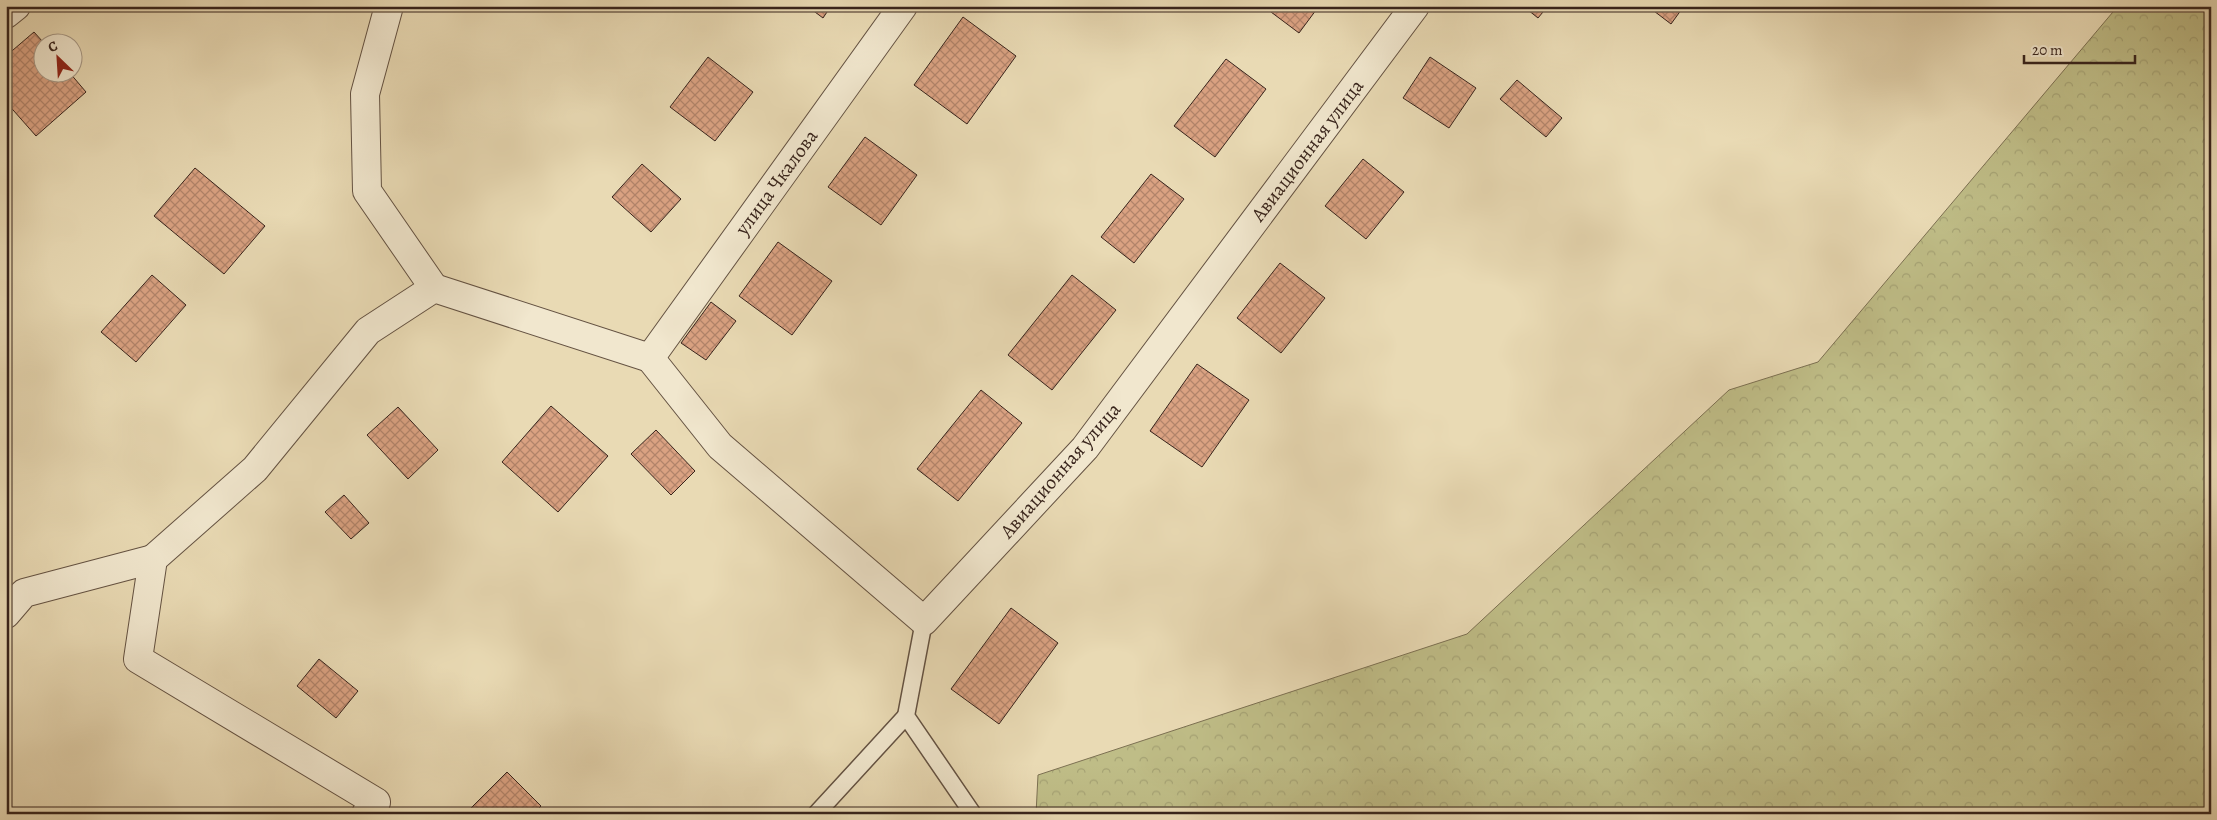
<svg xmlns="http://www.w3.org/2000/svg" width="2217" height="820" font-family="Alegreya,serif">
<style>
.forest{fill:url(#forest-crowns);stroke:#7c7052}
.building{fill:url(#building-cross-hatch);stroke:#38241c}
.lines{fill:none;stroke-linecap:round;stroke-linejoin:round}
.service-casing{stroke:#645242;stroke-width:19}
.minor-casing{stroke:#645242;stroke-width:30}
.service{stroke:#f1e7ce;stroke-width:16}
.minor{stroke:#f1e7ce;stroke-width:28}
.labels{text-anchor:middle;stroke-width:4;stroke-linejoin:round;paint-order:stroke}
.street-label{font-size:20px;fill:#38241c;stroke:#f1e7ce}
</style>
<defs>
<pattern id="forest-crowns" width="20" height="18" patternUnits="userSpaceOnUse" patternTransform="scale(1.25)"><rect width="20" height="18" fill="#bfbd87"/><path d="M2 6a3 3 0 1 1 6 0M12 15a3 3 0 1 1 6 0" fill="none" stroke="#a5a274"/></pattern>
<pattern id="building-cross-hatch" width="8" height="8" patternUnits="userSpaceOnUse" patternTransform="scale(1.25)"><rect width="8" height="8" fill="#daa282"/><path d="M0 0l8 8M0 8l8-8" fill="none" stroke="#b2846a"/></pattern>
</defs>
<rect width="100%" height="100%" fill="#e9dab4"/>
<filter id="stains"><feTurbulence type="fractalNoise" baseFrequency=".004" numOctaves="4"/><feColorMatrix values="0 0 0 0 .2 0 0 0 0 .09 0 0 0 0 .02 0 0 0 .5 -.17"/></filter>
<radialGradient id="worn" r=".72"><stop offset=".6" stop-color="#630" stop-opacity="0"/><stop offset="1" stop-color="#630" stop-opacity=".3"/></radialGradient>
<!-- forest -->
<polygon class="forest" points="2118,6 2211,6 2211,814 1036,814 1038,775 1467,634 1729,390 1818,362"/>
<!-- building -->
<g class="building">
<polygon points="807,6 831,6 823,18"/>
<polygon points="1269,6 1319,6 1299,33 1267,9"/>
<polygon points="1523,6 1548,6 1538,18"/>
<polygon points="1651,6 1684,6 1671,24 1650,8"/>
<polygon points="963,17 1016,56 967,124 914,85"/>
<polygon points="34,32 43,42 42,72 69,72 86,92 36,136 6,102 6,56"/>
<polygon points="708,57 753,92 715,141 670,107"/>
<polygon points="1430,57 1476,88 1449,128 1403,98"/>
<polygon points="1226,59 1266,89 1215,157 1174,126"/>
<polygon points="1517,80 1562,118 1546,137 1500,99"/>
<polygon points="865,137 917,175 881,225 828,187"/>
<polygon points="1363,159 1404,192 1366,239 1325,206"/>
<polygon points="642,164 681,199 651,232 612,197"/>
<polygon points="195,168 265,226 224,274 154,216"/>
<polygon points="1151,174 1184,199 1134,263 1101,237"/>
<polygon points="778,242 832,281 792,335 739,296"/>
<polygon points="1280,263 1325,298 1281,353 1237,318"/>
<polygon points="152,275 186,305 136,362 101,332"/>
<polygon points="1072,275 1116,310 1052,390 1008,355"/>
<polygon points="711,302 736,321 706,360 681,343"/>
<polygon points="1197,364 1249,400 1202,467 1150,431"/>
<polygon points="981,390 1022,423 958,501 917,469"/>
<polygon points="551,406 608,456 558,512 502,462"/>
<polygon points="398,407 438,450 408,479 367,435"/>
<polygon points="656,430 695,471 671,495 631,454"/>
<polygon points="344,495 369,523 351,539 325,512"/>
<polygon points="1011,608 1058,643 999,724 951,689"/>
<polygon points="319,659 358,691 336,718 297,686"/>
<polygon points="507,772 541,806 533,814 465,814"/>
</g>
<g class="lines">
<defs>
<g id="service">
<polyline points="924,621 906,716 973,814"/>
<polyline points="816,814 906,716"/>
</g>
<g id="minor">
<polyline points="389,6 365,94 367,191 434,288"/>
<polyline points="6,14 16,6"/>
<polyline points="650,358 720,446 924,621 1085,448 1415,6"/>
<polyline points="650,358 903,6"/>
<polyline points="6,614 24,593 153,559"/>
<polyline points="366,814 376,802 138,659 153,559 255,469 368,331 434,288 650,358"/>
</g>
</defs>
<!-- service casing -->
<use href="#service" class="service-casing"/>
<!-- minor casing -->
<use href="#minor" class="minor-casing"/>
<!-- service -->
<use href="#service" class="service"/>
<!-- minor -->
<use href="#minor" class="minor"/>
</g>
<g class="labels">
<!-- street labels -->
<g class="street-label">
<text transform="translate(1307 150) rotate(-53)" y="7">Авиационная улица</text>
<text transform="translate(776 182) rotate(-54)" y="7">улица Чкалова</text>
<text transform="translate(1060 470) rotate(-49)" y="7">Авиационная улица</text>
</g>
</g>
<!-- margin -->
<rect width="2217" height="820" fill="none" stroke="#e9dab4" stroke-width="25"/>
<rect x="8" y="8" width="2202" height="805" fill="none" stroke="#38241c" stroke-width="2.5"/>
<rect x="12" y="12" width="2192" height="795" fill="none" stroke="#38241c"/>
<!-- north arrow -->
<g transform="translate(58 58) rotate(335)"><circle r="24" fill="#f1e7ce" stroke="#a79987"/>
<path d="M0-4L9 19L0 12L-9 19Z" fill="#8f2418"/>
<text y="-8" font-size="14" font-weight="bold" text-anchor="middle" fill="#38241c">С</text>
</g>
<!-- scale -->
<path d="M2024 55v8h111v-8" fill="none" stroke="#38241c" stroke-width="2.5"/>
<text x="2032" y="55" font-size="15" fill="#38241c" stroke="#f1e7ce" stroke-width="4" paint-order="stroke">20 m</text>
<rect width="100%" height="100%" filter="url(#stains)"/>
<rect width="100%" height="100%" fill="url(#worn)"/>
</svg>
